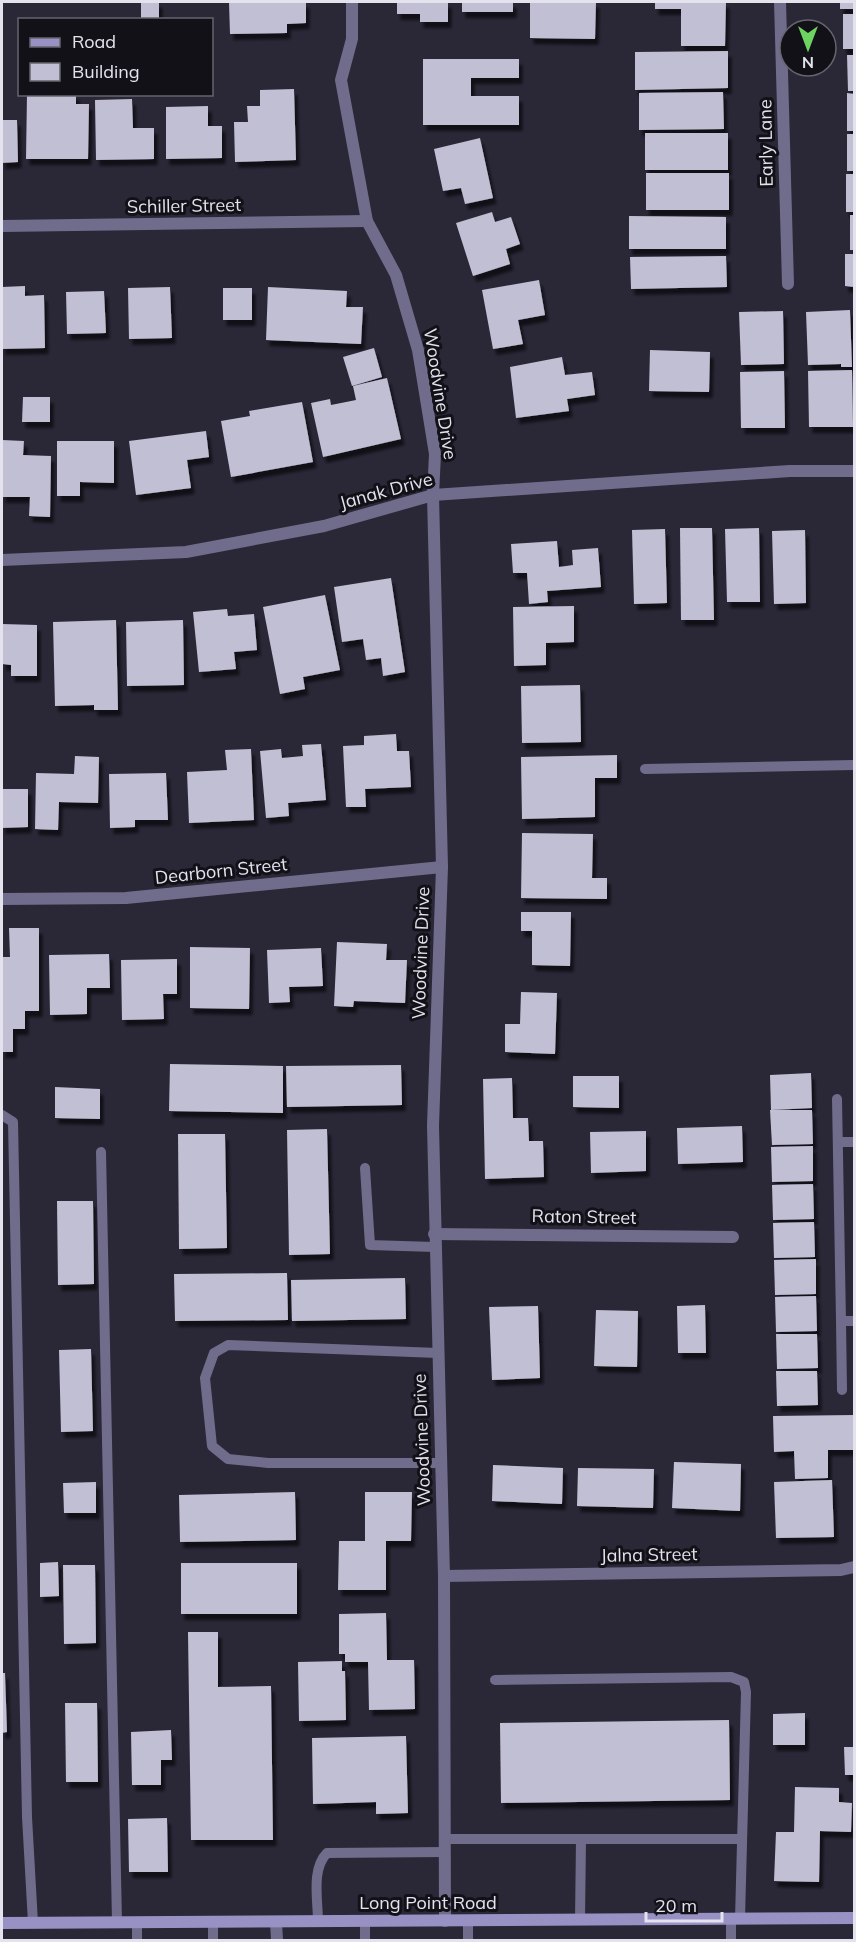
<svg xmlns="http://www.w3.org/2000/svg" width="856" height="1942" font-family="Mulish,sans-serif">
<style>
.building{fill:#c1bfd3;filter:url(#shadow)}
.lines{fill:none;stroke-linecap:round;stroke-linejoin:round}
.service{stroke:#706c8b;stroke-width:10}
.minor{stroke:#706c8b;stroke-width:12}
.secondary{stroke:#9891c3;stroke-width:12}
.labels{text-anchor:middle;stroke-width:6;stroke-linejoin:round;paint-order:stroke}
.street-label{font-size:18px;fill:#e4e2ed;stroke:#121118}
</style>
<defs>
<filter id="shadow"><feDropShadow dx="3.5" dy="6" stdDeviation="1.5" flood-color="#0009"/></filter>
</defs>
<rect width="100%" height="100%" fill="#2a2737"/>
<!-- building -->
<g class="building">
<rect x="141" y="2" width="18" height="18"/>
<polygon points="229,2 306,2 306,23 287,24 287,33 230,34"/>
<polygon points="397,2 448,2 448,22 420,22 420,14 397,14"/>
<rect x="462" y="2" width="51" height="10"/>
<polygon points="530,2 596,2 595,39 530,38"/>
<polygon points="655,2 726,2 725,46 681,46 681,9 655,9"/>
<rect x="840" y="2" width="14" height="7"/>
<rect x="843" y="14" width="11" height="35"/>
<polygon points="728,51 728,88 635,90 635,52"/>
<polygon points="847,55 854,55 854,91 848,91"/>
<polygon points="423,59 519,59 519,78 471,78 471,96 519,96 519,125 423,125"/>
<polygon points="294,89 296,160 235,162 234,122 248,122 247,106 260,106 260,90"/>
<polygon points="723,92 724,129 639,130 639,93"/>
<polygon points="847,93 854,94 854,131 847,131"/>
<polygon points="27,94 76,94 76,104 89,104 88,159 26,159"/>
<polygon points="132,99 133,128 154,128 154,159 96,160 95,100"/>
<polygon points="208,106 208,126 222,126 222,158 166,159 166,107"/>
<polygon points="2,120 17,120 18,162 2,163"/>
<rect x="645" y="133" width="83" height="37"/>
<rect x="847" y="134" width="7" height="37"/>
<polygon points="480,138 493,198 465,204 461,188 443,191 434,149"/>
<rect x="646" y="173" width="83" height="37"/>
<rect x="846" y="174" width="8" height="38"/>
<polygon points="492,212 495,222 511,217 520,244 506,249 510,264 473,276 456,223"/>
<rect x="850" y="215" width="4" height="35"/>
<polygon points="629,216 726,217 726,249 629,249"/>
<polygon points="845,254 854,254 854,287 845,286"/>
<polygon points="726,256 727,287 631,289 630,257"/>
<polygon points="539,280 545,315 518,320 523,344 493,349 482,290"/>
<polygon points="25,286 25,296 44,295 45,348 2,349 2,287"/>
<polygon points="170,287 172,338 129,339 128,288"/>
<polygon points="268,287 347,291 346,307 363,307 361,344 266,340"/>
<rect x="223" y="288" width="29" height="32"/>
<polygon points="104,291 106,333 67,334 66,292"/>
<polygon points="850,310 852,367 841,367 841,364 808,365 806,312"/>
<polygon points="783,311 784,364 741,365 739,312"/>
<polygon points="374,348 382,377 352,386 343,357"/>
<polygon points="650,350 710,352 709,392 649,391"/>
<polygon points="562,357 565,375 592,372 595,395 567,399 569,411 516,418 510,367"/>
<polygon points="852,370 853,427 809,427 808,371"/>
<polygon points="784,371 785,428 741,428 740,372"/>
<polygon points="387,378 401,439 323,457 311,403 330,399 331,405 356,400 353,386"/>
<polygon points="23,397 50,397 50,422 22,422"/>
<polygon points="302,402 313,462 231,477 221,421 250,416 249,411"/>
<polygon points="206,431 209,457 187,460 191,488 136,495 129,441"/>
<polygon points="2,440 24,441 23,455 51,456 50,517 29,516 30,497 2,497"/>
<polygon points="57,441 114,441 114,483 80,482 80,496 57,496"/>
<polygon points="680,528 712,528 714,620 681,620"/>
<polygon points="759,528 760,602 727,602 725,529"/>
<polygon points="665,529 667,603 634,604 632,530"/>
<polygon points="805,530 806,603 774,604 772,531"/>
<polygon points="557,541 559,567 573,565 572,550 598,548 601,587 547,591 548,602 529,604 527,573 513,573 511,544"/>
<polygon points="391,578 405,672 383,676 381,658 366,660 363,639 342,642 334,587"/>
<polygon points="325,595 340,670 303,677 305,689 280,694 263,607"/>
<polygon points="574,606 574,642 546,643 546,665 514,666 513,607"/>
<polygon points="227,609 228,616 254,614 257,650 234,652 236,669 199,672 193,612"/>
<polygon points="116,620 118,710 94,710 94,705 55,706 53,622"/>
<polygon points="183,620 184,685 127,686 126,622"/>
<polygon points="2,624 37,625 37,676 11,676 11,665 2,664"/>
<polygon points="580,685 581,742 522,743 521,686"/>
<polygon points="396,734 397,751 409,751 411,787 365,789 366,807 346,807 343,746 364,745 364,736"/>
<polygon points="321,744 326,800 288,803 289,816 266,818 260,751 281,749 282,758 303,756 302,745"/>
<polygon points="251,749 254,820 189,823 187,772 227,770 225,750"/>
<polygon points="617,755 617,778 595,778 595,817 522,819 521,757"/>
<polygon points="75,756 99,757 98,803 59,802 58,830 35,829 36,773 74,774"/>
<polygon points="166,773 168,820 135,820 135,827 110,828 109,774"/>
<polygon points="2,789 28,789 28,827 2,828"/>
<polygon points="522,833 593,834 592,878 607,878 607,899 521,898"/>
<polygon points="521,912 571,912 570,966 532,965 532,931 521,931"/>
<polygon points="9,928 39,928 39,1011 25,1011 25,1029 13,1029 13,1052 2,1052 2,957 10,957"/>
<polygon points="337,942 387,944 386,960 407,960 405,1003 354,1001 353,1007 334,1006"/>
<polygon points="190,947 250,948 249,1009 190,1008"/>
<polygon points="321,948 323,986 289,987 290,1002 269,1003 267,950"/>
<polygon points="109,954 110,988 87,988 87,1014 50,1015 49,955"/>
<polygon points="177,959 177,994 163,994 164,1019 122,1020 121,960"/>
<polygon points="521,992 557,993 555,1054 505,1052 505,1024 520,1024"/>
<polygon points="170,1064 283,1066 283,1113 169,1111"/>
<polygon points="401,1065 402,1105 287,1107 286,1066"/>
<polygon points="811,1073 812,1108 771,1110 770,1075"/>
<polygon points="573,1076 619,1076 619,1108 573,1107"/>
<polygon points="512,1078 513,1118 528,1118 529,1141 543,1141 544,1177 485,1179 483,1079"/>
<polygon points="55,1087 100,1089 100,1119 55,1118"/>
<polygon points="770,1110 812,1110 813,1144 772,1145"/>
<polygon points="742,1126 743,1162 678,1164 677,1128"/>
<polygon points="327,1129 330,1254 289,1255 287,1130"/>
<polygon points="646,1131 646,1171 591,1173 590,1132"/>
<polygon points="178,1134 225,1134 227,1248 179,1249"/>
<polygon points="813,1146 813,1181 772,1182 771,1147"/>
<polygon points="813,1184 814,1219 773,1220 772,1185"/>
<polygon points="57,1201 93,1201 94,1284 58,1285"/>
<polygon points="814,1222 815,1257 774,1258 773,1223"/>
<polygon points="816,1259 816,1294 775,1295 774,1260"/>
<polygon points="287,1273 288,1320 175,1321 174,1274"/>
<polygon points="405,1278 406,1319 292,1321 291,1280"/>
<polygon points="816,1296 817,1331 776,1332 775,1297"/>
<polygon points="705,1305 706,1353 678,1353 677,1306"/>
<polygon points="538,1306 540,1378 492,1380 489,1307"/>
<polygon points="596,1310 638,1311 637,1367 594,1366"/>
<polygon points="776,1334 817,1334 818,1368 777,1369"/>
<polygon points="91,1349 93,1431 61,1432 59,1350"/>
<polygon points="776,1371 817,1371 818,1405 777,1406"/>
<polygon points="854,1415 854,1450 828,1450 828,1478 795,1479 794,1451 774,1452 773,1416"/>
<polygon points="674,1462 741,1464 740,1511 672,1508"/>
<polygon points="493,1465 563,1468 562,1504 492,1501"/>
<polygon points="578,1468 654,1469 653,1508 577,1506"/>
<polygon points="832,1480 834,1537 776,1538 774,1482"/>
<polygon points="96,1482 96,1513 64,1513 63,1483"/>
<polygon points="295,1492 296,1540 180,1542 179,1495"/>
<polygon points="365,1492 412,1492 411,1541 386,1541 386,1590 338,1590 339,1541 365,1541"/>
<polygon points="58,1562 59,1596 40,1597 40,1563"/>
<rect x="181" y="1563" width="116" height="51"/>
<polygon points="63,1565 95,1565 96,1643 64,1644"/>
<polygon points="386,1613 387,1660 414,1660 415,1709 369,1710 368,1662 345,1662 345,1654 339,1654 339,1614"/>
<polygon points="188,1632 218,1632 218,1687 271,1686 273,1840 191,1840"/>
<polygon points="342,1661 342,1671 345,1671 346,1720 299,1721 298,1662"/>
<polygon points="2,1673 5,1673 7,1732 2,1733"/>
<polygon points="65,1703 97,1703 98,1782 66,1782"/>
<polygon points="805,1713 805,1745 773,1745 773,1714"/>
<polygon points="729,1720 730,1800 501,1803 500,1723"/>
<polygon points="171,1730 172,1760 161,1760 161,1785 132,1785 131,1732"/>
<polygon points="406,1736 408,1813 376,1814 376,1802 313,1804 312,1738"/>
<polygon points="844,1747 854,1747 854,1775 845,1775"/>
<polygon points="795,1787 839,1788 839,1802 852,1803 851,1832 820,1831 819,1882 774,1881 776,1832 794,1832"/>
<polygon points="167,1818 168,1872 129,1872 128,1819"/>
</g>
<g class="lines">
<!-- service -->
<g class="service">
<polyline points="645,769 854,765"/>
<polyline points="837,1099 841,1321 854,1321"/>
<polyline points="2,1115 13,1122 27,1817 33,1923"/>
<polyline points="838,1142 854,1142"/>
<polyline points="101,1152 117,1922"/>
<polyline points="365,1168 370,1245 435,1247"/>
<polyline points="841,1321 842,1390"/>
<polyline points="438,1353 228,1345 214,1353 205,1378 212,1446 228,1459 268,1463 441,1463"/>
<polyline points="495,1680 731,1677 744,1682 746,1692 740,1919"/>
<polyline points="445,1839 742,1839"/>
<polyline points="731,1919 731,1940"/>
<polyline points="580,1920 581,1839"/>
<polyline points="365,1921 365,1940"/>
<polyline points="137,1922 137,1940"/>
<path d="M318 1922C318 1900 311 1869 327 1853L445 1852"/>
<polyline points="213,1940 213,1922"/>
<polyline points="468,1940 468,1921"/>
</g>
<!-- minor -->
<g class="minor">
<polyline points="352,2 352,39 341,80 367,221 396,275 418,350 435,454 433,495 442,867 433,1126 444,1576 445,1921"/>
<polyline points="780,2 788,284"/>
<polyline points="2,226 367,221"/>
<polyline points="2,560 186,552 324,526 433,495 790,471 854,471"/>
<polyline points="2,899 126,898 442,867"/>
<polyline points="434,1234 733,1237"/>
<polyline points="444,1576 841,1570 854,1567"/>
<polyline points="276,1922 277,1940"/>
</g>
<!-- secondary -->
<polyline class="secondary" points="2,1923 854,1918"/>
</g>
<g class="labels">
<!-- street labels -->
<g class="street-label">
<text transform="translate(766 143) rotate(-91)" y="6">Early Lane</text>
<text transform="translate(184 206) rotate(-1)" y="6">Schiller Street</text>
<text transform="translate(440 394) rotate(81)" y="6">Woodvine Drive</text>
<text transform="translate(386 491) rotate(-15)" y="6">Janak Drive</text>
<text transform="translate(221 871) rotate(-6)" y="6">Dearborn Street</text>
<text transform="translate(421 953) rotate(-88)" y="6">Woodvine Drive</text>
<text transform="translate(584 1217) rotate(1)" y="6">Raton Street</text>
<text transform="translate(422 1440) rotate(-92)" y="6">Woodvine Drive</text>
<text transform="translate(649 1555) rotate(-1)" y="6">Jalna Street</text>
<text x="428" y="1909">Long Point Road</text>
</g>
</g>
<!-- border -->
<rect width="856" height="1942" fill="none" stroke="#e4e2ed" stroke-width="6"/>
<!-- legend -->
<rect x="18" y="18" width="195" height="78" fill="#121118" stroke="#66656d" stroke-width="1.5"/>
<rect x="30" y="38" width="30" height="9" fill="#9891c3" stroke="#66656d" stroke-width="1.5"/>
<text x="72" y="48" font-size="18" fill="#e4e2ed">Road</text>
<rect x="30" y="63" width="30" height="18" fill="#c1bfd3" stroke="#66656d" stroke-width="1.5"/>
<text x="72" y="78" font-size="18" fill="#e4e2ed">Building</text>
<!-- north arrow -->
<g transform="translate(808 48) rotate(180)"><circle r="28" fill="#121118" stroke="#66656d" stroke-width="1.5"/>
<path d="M0-4.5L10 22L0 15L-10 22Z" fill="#6dd361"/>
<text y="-9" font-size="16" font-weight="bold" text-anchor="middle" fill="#e4e2ed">N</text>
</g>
<!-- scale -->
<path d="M646 1912v9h76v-9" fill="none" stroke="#e4e2ed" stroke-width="3"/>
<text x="655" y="1912" font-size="18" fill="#e4e2ed" stroke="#121118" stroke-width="4.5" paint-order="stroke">20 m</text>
</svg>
